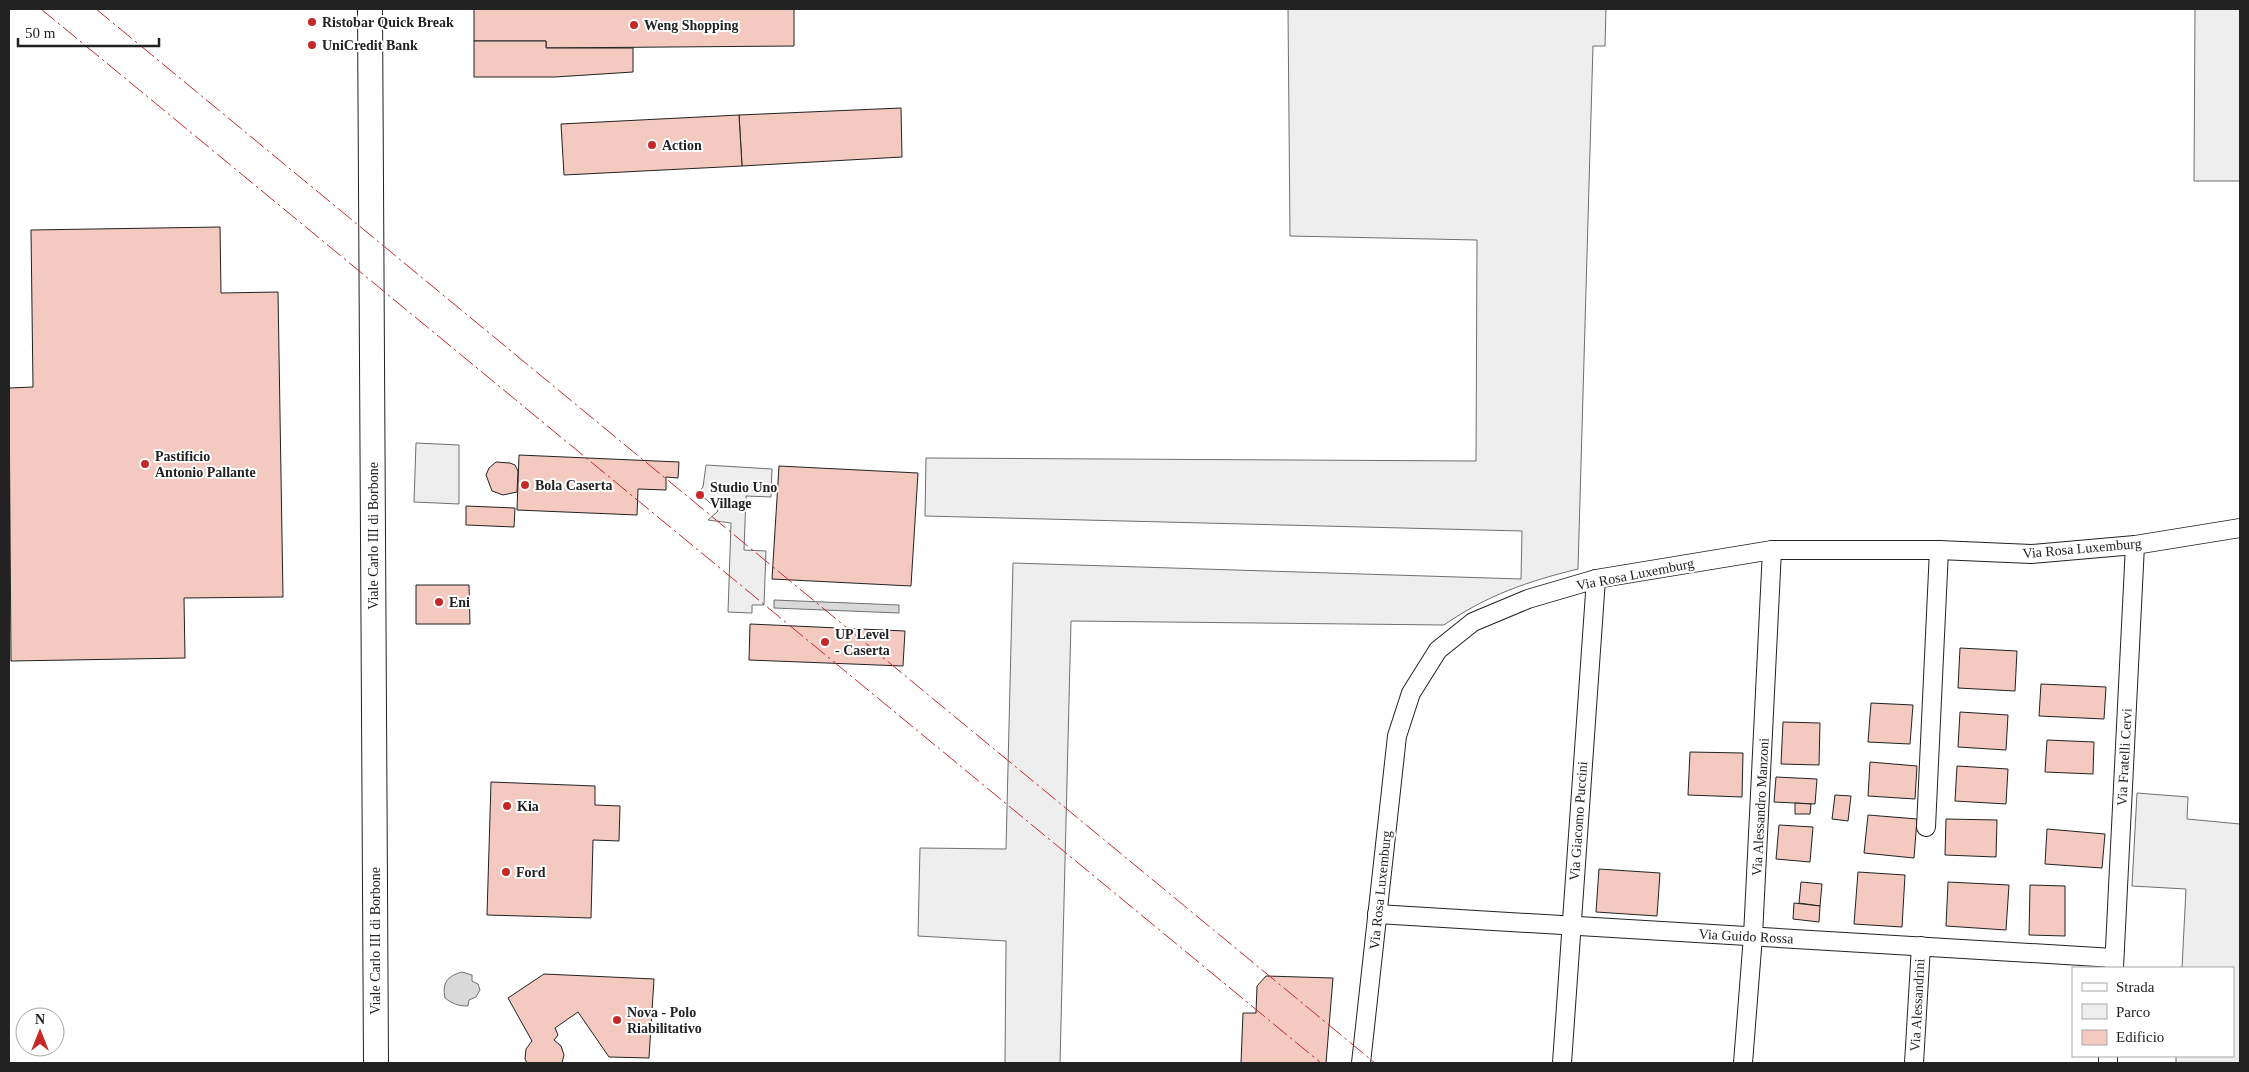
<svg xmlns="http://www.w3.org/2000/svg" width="2249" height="1072" font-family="Georgia,serif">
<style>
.green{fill:#eee;stroke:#6f6f6f}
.parking{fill:#ededed;stroke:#6f6f6f}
.water{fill:#d9d9d9;stroke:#6f6f6f}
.building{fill:#f3c9c0;stroke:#222}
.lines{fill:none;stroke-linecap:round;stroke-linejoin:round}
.street-casing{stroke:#222;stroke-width:20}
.secondary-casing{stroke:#222;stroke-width:26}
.street{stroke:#fff;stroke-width:18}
.secondary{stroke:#fff;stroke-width:24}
.power{stroke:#c62828;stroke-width:1;stroke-dasharray:18 4 2.5 4;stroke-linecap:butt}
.poi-dot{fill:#c62828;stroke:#fff;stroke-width:2}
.labels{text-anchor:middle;stroke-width:4;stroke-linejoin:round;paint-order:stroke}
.poi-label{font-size:14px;font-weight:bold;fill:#222;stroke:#fff;text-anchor:start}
.street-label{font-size:14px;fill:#222;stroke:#fff}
</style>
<rect width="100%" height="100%" fill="#fff"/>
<!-- green -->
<g class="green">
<path d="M1288 9H1606L1605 46H1593L1578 569C1529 581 1487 595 1444 625L1071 621 1060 1063H1005L1006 941 918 936 920 848 1006 849 1013 563 1521 579 1522 531 925 516 926 458 1476 461 1477 240 1290 236Z"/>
<polygon points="2195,9 2240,9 2240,181 2194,181"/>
<polygon points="706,465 772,469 771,497 746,496 744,550 766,551 764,605 752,605 752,613 728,612 731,523 708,520 718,511 706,499 695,496 703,487"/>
<polygon points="2137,793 2188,797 2187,819 2240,824 2240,1063 2176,1063 2176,1056 2233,1056 2233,968 2182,968 2186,889 2132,886"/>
</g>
<!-- parking -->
<polygon class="parking" points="416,443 459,445 459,504 414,502"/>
<!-- water -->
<g class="water">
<polygon points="774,600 899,605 899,613 774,608"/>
<path d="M462 972 472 975V981L478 984 480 990 476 997 469 1000 468 1006C458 1006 453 1004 445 998 442 983 447 976 462 972Z"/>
</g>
<!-- building -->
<g class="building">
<polygon points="474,9 794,9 794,46 546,48 546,41 474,41"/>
<polygon points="474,41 546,41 546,48 633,48 633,72 555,77 474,77"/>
<polygon points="901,108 902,157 742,166 739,115"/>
<polygon points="739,115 742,166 564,175 561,124"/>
<polygon points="220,227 221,293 278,292 283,597 184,598 185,658 11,661 9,388 33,387 31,230"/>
<polygon points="519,455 679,462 678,478 666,477 666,490 638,489 637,515 517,510"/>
<polygon points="496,462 510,463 515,465 518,471 517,492 503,495 492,491 486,475 489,468"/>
<polygon points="779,466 918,473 911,586 772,579"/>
<polygon points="466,506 515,508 514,527 466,525"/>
<polygon points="416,585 469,585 470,624 416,624"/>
<polygon points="750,624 905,631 903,666 749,660"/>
<polygon points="1960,648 2017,651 2015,691 1958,688"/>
<polygon points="2041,684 2106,687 2104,719 2039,716"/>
<polygon points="1871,703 1913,705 1910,744 1868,742"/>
<polygon points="1960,712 2008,715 2006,750 1958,747"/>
<polygon points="1783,722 1820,723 1819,765 1781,764"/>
<polygon points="2047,740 2094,742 2093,774 2045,772"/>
<polygon points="1690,752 1743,753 1742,797 1688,795"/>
<polygon points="1870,762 1917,766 1915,799 1868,796"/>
<polygon points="1957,766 2008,769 2006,804 1955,801"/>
<polygon points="1776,777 1817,779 1815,804 1774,802"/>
<polygon points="491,782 595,786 595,805 620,806 619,841 593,840 591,918 487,915"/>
<polygon points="1835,795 1851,796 1848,821 1832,819"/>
<polygon points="1795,803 1811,804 1810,814 1795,814"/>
<polygon points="1868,815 1917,819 1914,858 1864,853"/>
<polygon points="1946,819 1997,820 1996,857 1945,855"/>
<polygon points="1779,825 1813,827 1810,862 1776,859"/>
<polygon points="2047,829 2105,834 2102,868 2045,864"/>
<polygon points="1599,869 1660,873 1657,916 1596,912"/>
<polygon points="1858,872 1905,875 1902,927 1854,924"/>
<polygon points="1801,882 1822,884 1820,906 1799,903"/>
<polygon points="1948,882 2009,885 2006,930 1946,926"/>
<polygon points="2030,885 2065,886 2065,936 2029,935"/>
<polygon points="1794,903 1820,906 1819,922 1793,919"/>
<polygon points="544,974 654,979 649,1058 609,1057 578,1012 555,1028 558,1035 554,1040 561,1046 564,1055 562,1063 527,1063 525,1059 526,1049 532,1041 508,998"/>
<polygon points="1266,976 1333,978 1326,1063 1241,1063 1243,1013 1256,1013 1257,986"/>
</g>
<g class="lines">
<defs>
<g id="street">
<polyline points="1926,827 1939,550"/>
<polyline points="1377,914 2114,958"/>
<polyline points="2114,968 2135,545"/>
<polyline points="1361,1063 1397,736 1411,693 1438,650 1473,622 1528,599 1596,579 1772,550 1939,550 2031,554 2135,545 2240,528"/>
<polyline points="1562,1063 1596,579"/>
<polyline points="1743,1063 1753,936 1772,550"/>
<polyline points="1914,1063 1921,946"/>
<polyline points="2108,1063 2108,1056"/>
</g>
<polyline id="secondary" points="370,9 376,1063"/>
</defs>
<!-- street casing -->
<use href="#street" class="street-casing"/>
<!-- secondary casing -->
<use href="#secondary" class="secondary-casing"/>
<!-- street -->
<use href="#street" class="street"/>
<!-- secondary -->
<use href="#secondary" class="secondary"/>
<!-- power -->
<g class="power">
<polyline points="41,9 1321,1063"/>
<polyline points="96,9 1375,1063"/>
</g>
</g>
<!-- markers -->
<g class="poi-dot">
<circle cx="312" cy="22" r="5"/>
<circle cx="634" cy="25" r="5"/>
<circle cx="312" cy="45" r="5"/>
<circle cx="652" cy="145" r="5"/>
<circle cx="145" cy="464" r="5"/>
<circle cx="525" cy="485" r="5"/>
<circle cx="700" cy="495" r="5"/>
<circle cx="439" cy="602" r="5"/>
<circle cx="825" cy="642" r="5"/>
<circle cx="507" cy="806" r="5"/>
<circle cx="506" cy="872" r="5"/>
<circle cx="617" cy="1020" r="5"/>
</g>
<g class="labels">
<!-- poi labels -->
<g class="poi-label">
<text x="322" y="27">Ristobar Quick Break</text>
<text x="644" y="30">Weng Shopping</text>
<text x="322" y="50">UniCredit Bank</text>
<text x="662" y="150">Action</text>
<text x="155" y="461">Pastificio<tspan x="155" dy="16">Antonio Pallante</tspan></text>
<text x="535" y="490">Bola Caserta</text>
<text x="710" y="492">Studio Uno<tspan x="710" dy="16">Village</tspan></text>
<text x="449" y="607">Eni</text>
<text x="835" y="639">UP Level<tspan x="835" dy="16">- Caserta</tspan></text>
<text x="517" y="811">Kia</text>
<text x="516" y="877">Ford</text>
<text x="627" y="1017">Nova - Polo<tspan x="627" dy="16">Riabilitativo</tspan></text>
</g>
<!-- street labels -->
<g class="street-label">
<text transform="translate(373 536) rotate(-90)" y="5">Viale Carlo III di Borbone</text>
<text transform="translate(2082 548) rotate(-5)" y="5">Via Rosa Luxemburg</text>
<text transform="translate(1635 574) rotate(-11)" y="5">Via Rosa Luxemburg</text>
<text transform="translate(2124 757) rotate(-87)" y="5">Via Fratelli Cervi</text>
<text transform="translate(1760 807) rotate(-87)" y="5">Via Alessandro Manzoni</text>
<text transform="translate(1578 821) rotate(-86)" y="5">Via Giacomo Puccini</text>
<text transform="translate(1380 890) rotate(-84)" y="5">Via Rosa Luxemburg</text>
<text transform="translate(1746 936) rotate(3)" y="5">Via Guido Rossa</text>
<text transform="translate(375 941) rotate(-90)" y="5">Viale Carlo III di Borbone</text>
<text transform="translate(1917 1005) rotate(-87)" y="5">Via Alessandrini</text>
</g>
</g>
<!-- border -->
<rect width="2249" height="1072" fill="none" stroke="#222222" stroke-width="20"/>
<!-- legend -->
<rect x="2072" y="967" width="162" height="90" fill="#ffffff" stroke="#a7a7a7"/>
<rect x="2082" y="983" width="25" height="8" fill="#ffffff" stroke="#a7a7a7"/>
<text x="2116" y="992" font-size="15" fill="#222222">Strada</text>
<rect x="2082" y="1004" width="25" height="15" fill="#eeeeee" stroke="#a7a7a7"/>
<text x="2116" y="1017" font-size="15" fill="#222222">Parco</text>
<rect x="2082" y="1030" width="25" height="15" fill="#f3c9c0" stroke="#a7a7a7"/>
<text x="2116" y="1042" font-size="15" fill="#222222">Edificio</text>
<!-- north arrow -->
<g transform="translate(40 1032)"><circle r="24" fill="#ffffff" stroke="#a7a7a7"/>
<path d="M0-4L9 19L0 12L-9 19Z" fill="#c62828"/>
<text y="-8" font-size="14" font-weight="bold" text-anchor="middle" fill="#222222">N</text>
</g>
<!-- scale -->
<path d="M18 38v8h141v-8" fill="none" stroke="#222222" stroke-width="2.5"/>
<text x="25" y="38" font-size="15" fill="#222222" stroke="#ffffff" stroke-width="4" paint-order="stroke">50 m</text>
</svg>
